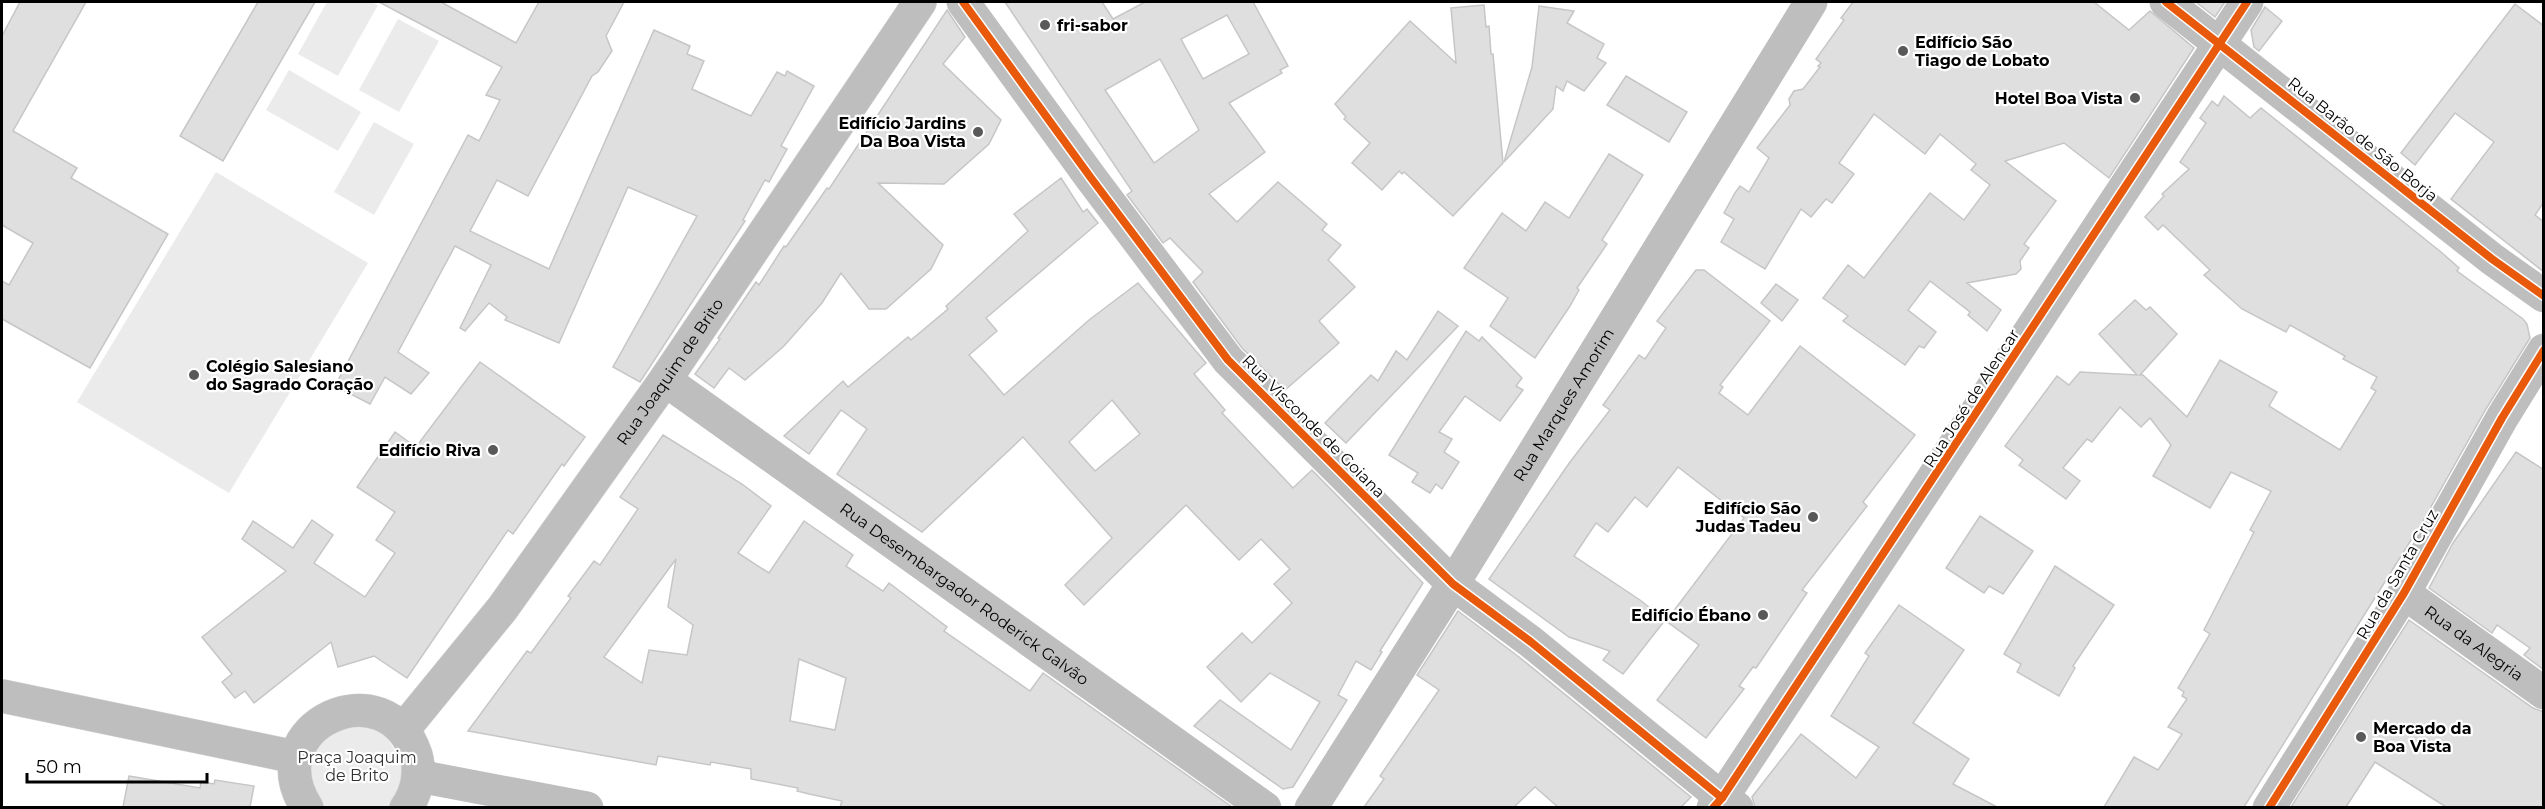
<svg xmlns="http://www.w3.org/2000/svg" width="2545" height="809" font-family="Montserrat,sans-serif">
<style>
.green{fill:#ebebeb}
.building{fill:#dfdfdf;stroke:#c6c6c6;stroke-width:1.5;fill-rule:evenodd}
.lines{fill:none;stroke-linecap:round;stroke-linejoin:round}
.major-casing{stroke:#dbdbdb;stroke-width:34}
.minor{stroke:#bebebe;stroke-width:33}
.major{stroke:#bebebe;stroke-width:33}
.cycleway-casing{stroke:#fff;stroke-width:11}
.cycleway{stroke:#e8590c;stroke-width:8}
.poi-dot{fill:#595959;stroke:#fff;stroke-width:2}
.labels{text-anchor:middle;stroke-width:4.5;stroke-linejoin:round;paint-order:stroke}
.poi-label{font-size:16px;font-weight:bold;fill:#000;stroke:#fff;text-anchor:end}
.street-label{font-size:16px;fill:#000;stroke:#fff}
.park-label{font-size:16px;fill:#323232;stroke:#fff}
</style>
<rect width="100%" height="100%" fill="#fff"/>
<!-- green -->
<g class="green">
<polygon points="327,2 371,2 378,5 338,76 298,54"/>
<polygon points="398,19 439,41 399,112 359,90"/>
<polygon points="289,70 361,112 338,151 266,110"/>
<polygon points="374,122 414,144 374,215 334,192"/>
<polygon points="216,172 368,263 229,493 77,402"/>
<path d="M342 727C388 726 385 733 405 770L391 807H323L309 774 319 744Z"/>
</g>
<!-- building -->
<g class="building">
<polygon points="20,2 86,2 13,131 77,168 71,178 168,234 90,368 2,319 2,281 9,285 33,243 2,225 2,36"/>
<polygon points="258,2 315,2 223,161 180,136"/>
<polygon points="379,2 441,2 516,43 539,2 624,2 606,36 612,51 598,72 592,76 528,196 497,180 470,231 549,269 654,30 690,46 687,54 704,61 692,89 751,116 777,72 785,76 787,71 814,86 781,146 787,149 769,182 765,180 743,220 745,221 640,382 613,367 697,216 628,187 559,343 505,320 507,317 489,303 465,331 460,328 491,265 455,246 398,352 429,373 411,394 385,377 370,404 335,386 468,135 479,141 500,100 486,95 502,67"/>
<path d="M1005 2H1102L1113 19 1145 2H1253L1288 66 1280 70 1282 73 1229 103 1265 152 1209 194 1237 222 1278 182 1327 224 1322 230 1341 245 1328 260 1355 287 1319 321 1339 343 1285 390 1242 348 1193 282 1203 272 1170 238 1163 243 1127 195 1132 191ZM1227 15 1249 54 1203 79 1181 39ZM1160 59 1199 130 1154 163 1105 90Z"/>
<polygon points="1853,2 2094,2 2129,30 2150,11 2194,48 2109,178 2064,143 2005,161 2056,201 2024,244 2029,248 2020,261 2021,269 2016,274 1967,283 2001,310 1987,331 1968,315 1970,312 1930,281 1908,310 1936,332 1924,348 1919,346 1905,365 1843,321 1848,316 1823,298 1848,265 1864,278 1930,193 1964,220 1990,185 1971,170 1976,164 1940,134 1925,154 1874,114 1839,163 1854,174 1832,203 1826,199 1811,217 1801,209 1765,269 1721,242 1734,219 1724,213 1735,193 1740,186 1749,192 1769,158 1757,148 1790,105 1789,99 1794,91 1803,89 1820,67 1818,66 1821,63 1816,59 1844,20 1841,18"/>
<polygon points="2196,2 2225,2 2215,17"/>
<polygon points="2515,4 2544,26 2544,202 2535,215 2544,222 2544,272 2451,199 2494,142 2455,113 2415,165 2401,153"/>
<polygon points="1484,5 1486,27 1489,26 1491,54 1493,54 1503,163 1453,216 1404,172 1402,174 1399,171 1382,190 1352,163 1370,143 1344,119 1346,117 1335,104 1410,21 1456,63 1451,8"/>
<polygon points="1539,6 1574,11 1567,23 1604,44 1597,58 1606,63 1584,91 1567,81 1563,91 1556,86 1553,109 1504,162 1532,67"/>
<polygon points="2265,7 2282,21 2259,51 2254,47 2251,30"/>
<polygon points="947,10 965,37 943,64 1001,120 989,144 944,184 878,183 943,245 931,269 886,309 869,309 841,273 822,303 784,346 745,380 729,368 714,388 695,374 720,339 718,338 756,282 759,285 784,246 786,247 827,188 829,189"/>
<polygon points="1626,76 1687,112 1669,142 1607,105"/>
<polygon points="2224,96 2250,118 2261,108 2441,252 2459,268 2457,271 2523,319 2527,324 2530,338 2486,409 2423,521 2244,807 2104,807 2134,757 2158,770 2182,734 2168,727 2187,699 2182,696 2184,692 2178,688 2210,634 2204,630 2254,532 2250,530 2271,491 2231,472 2210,508 2153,476 2171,445 2150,418 2141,427 2120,407 2092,442 2087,439 2063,468 2080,481 2066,499 2019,465 2023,460 2005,446 2057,376 2069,385 2080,372 2137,375 2099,334 2135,300 2146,310 2150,307 2177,334 2140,375 2143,375 2187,417 2220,360 2277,392 2269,406 2340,450 2376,391 2371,388 2377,377 2343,359 2345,356 2290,325 2286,332 2242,309 2204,275 2210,270 2163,225 2158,230 2145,217 2164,196 2162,194 2189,169 2180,162 2206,123 2200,118 2212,101 2218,106"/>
<polygon points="1609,154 1643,175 1602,240 1607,244 1577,288 1579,290 1570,306 1535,358 1490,326 1508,298 1464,268 1502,213 1526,231 1545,202 1569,218"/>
<path d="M1061 178 1083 212 1087 209 1098 223 986 318 997 331 969 355 986 374 1004 395 1089 320 1138 283 1206 363 1194 374 1225 410 1222 413 1293 488 1312 470 1423 583 1380 651 1382 652 1371 670 1356 661 1338 695 1347 700 1293 787 1283 789 1194 726 1220 700 1291 750 1320 702 1270 673 1241 702 1207 667 1242 633 1252 643 1292 603 1274 584 1290 569 1261 539 1239 560 1186 505 1084 605 1065 585 1112 538 1023 437 922 532 837 474 867 429 841 410 809 454 784 436 843 381 848 387 908 337 911 340 948 309 946 306 1028 231 1014 214ZM1112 400 1140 434 1095 471 1069 442Z"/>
<polygon points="1696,270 1704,270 1770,321 1720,385 1723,387 1719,393 1748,415 1800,346 1915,435 1863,502 1867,506 1802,590 1807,593 1756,668 1753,667 1739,686 1744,689 1706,738 1657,700 1699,645 1666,621 1744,518 1678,467 1647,507 1635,497 1608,532 1596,523 1574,556 1640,600 1665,620 1623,674 1603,660 1610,651 1569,637 1489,579 1570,462 1610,410 1603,405 1639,355 1645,359 1666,328 1657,321"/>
<polygon points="1776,284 1798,300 1782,321 1761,303"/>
<polygon points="1438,311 1458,326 1346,443 1325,423 1371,375 1378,381 1396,351 1407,360"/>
<polygon points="1466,331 1479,341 1482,337 1522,378 1516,386 1523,390 1500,421 1465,396 1439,432 1452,439 1444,452 1459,462 1442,489 1436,484 1430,493 1412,482 1418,473 1389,455"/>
<polygon points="480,362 585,437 564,466 562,464 513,534 508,530 407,678 374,656 338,667 331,642 254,703 245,691 235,698 222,682 232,674 202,637 286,571 242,539 253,521 293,548 312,520 333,535 314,563 365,597 395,553 376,540 395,512 357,487 395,432 416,447"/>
<path d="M663 435 742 484 771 506 738 553 769 573 804 521 853 555 846 566 883 591 889 583 947 627 944 631 1030 691 1043 673 1232 807H840L842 801 809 794 797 791 798 788 751 779V769L711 762 710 765 658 756 656 765 468 731 527 651 531 653 571 598 568 596 594 561 600 565 638 509 620 497ZM676 559 668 607 693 625 687 655 649 650 642 683 604 657ZM799 659 846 678 835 730 790 721Z"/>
<polygon points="2516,452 2544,470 2544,670 2524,655 2530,648 2497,625 2492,633 2429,588 2453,543"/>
<polygon points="1980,516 2033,551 2003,594 1989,586 1984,593 1946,568"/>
<polygon points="2055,566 2114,605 2073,666 2075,668 2059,696 2017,672 2021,664 2004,654"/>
<polygon points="1899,605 1964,650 1913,723 1969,759 1953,784 1997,807 1755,807 1752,797 1801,734 1856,778 1879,747 1831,716 1869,656 1865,653"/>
<polygon points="1458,611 1519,657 1691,797 1681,807 1558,807 1535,787 1514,807 1364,807 1384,779 1380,776 1439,690 1417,675"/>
<polygon points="2409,620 2533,708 2544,712 2544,807 2446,807 2375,762 2346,807 2291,807"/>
<polygon points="129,776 200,788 201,782 214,784 215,780 254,786 250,807 123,807"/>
</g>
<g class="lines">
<defs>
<g id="major">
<polyline points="2,696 295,757"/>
<path id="s4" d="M403 730 502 609 665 380 920 2"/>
<path d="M307 808C254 726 386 665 416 755 421 772 417 793 406 808"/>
</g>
</defs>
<!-- major casing -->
<use href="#major" class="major-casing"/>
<!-- minor -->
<g class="minor">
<polyline points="963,2 1091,178 1228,360 1453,584 1531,642 1722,798 1737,808"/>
<polyline points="2166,2 2492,259 2544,296"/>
<path id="s1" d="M665 380 1265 808"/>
<path id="s2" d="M2404 593 2544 693"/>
<polyline points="418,776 587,808"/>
<path id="s3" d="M1311 808 1453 584 1811 2"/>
<polyline points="1713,808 1722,798 2247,2"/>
<polyline points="2269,808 2404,593 2502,418 2544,350"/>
</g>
<!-- major -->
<use href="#major" class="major"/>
<defs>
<g id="cycleway">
<polyline points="963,2 1091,178 1228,360 1453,584 1531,642 1722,798"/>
<polyline points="2166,2 2492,259 2544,296"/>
<polyline points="1713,808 1722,798 2247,2"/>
<polyline points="2269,808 2404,593 2502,418 2544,350"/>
</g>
</defs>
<!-- cycleway casing -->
<use href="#cycleway" class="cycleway-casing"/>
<!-- cycleway -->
<use href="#cycleway" class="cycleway"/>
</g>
<!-- markers -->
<g class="poi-dot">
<circle cx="1045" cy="25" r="6"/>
<circle cx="1903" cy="51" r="6"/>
<circle cx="2135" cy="98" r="6"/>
<circle cx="978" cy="132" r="6"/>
<circle cx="194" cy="375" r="6"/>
<circle cx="493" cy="450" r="6"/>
<circle cx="1813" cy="517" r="6"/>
<circle cx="1763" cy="615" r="6"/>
<circle cx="2361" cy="737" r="6"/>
</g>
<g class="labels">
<!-- poi labels -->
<g class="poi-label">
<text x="1057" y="31" text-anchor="start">fri-sabor</text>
<text x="1915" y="48" text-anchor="start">Edifício São<tspan x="1915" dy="18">Tiago de Lobato</tspan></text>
<text x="2123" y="104">Hotel Boa Vista</text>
<text x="966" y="129">Edifício Jardins<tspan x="966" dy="18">Da Boa Vista</tspan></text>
<text x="206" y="372" text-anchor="start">Colégio Salesiano<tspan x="206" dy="18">do Sagrado Coração</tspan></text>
<text x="481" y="456">Edifício Riva</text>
<text x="1801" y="514">Edifício São<tspan x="1801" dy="18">Judas Tadeu</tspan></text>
<text x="1751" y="621">Edifício Ébano</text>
<text x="2373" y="734" text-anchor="start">Mercado da<tspan x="2373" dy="18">Boa Vista</tspan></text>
</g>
<!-- street labels -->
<g class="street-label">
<text transform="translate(2363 139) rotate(39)" y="6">Rua Barão de São Borja</text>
<text dy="6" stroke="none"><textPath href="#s4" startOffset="447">Rua Joaquim de Brito</textPath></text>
<text transform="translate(1971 398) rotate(-57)" y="6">Rua José de Alencar</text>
<text dy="6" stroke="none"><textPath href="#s3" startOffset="476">Rua Marques Amorim</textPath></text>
<text transform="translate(1314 426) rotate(45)" y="6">Rua Visconde de Goiana</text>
<text transform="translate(2397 574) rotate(-60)" y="6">Rua da Santa Cruz</text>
<text dy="6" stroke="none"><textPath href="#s1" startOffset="368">Rua Desembargador Roderick Galvão</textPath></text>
<text dy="6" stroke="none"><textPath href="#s2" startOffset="86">Rua da Alegria</textPath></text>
</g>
<!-- park labels -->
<g class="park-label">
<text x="357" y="763">Praça Joaquim<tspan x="357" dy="18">de Brito</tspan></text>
</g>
</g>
<!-- border -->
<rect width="2545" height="809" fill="none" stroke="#000000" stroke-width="6"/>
<!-- scale -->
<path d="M27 773v9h180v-9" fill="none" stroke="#000000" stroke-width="3"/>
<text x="36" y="773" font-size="18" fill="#000000" stroke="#ffffff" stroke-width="4.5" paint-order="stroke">50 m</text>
</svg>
